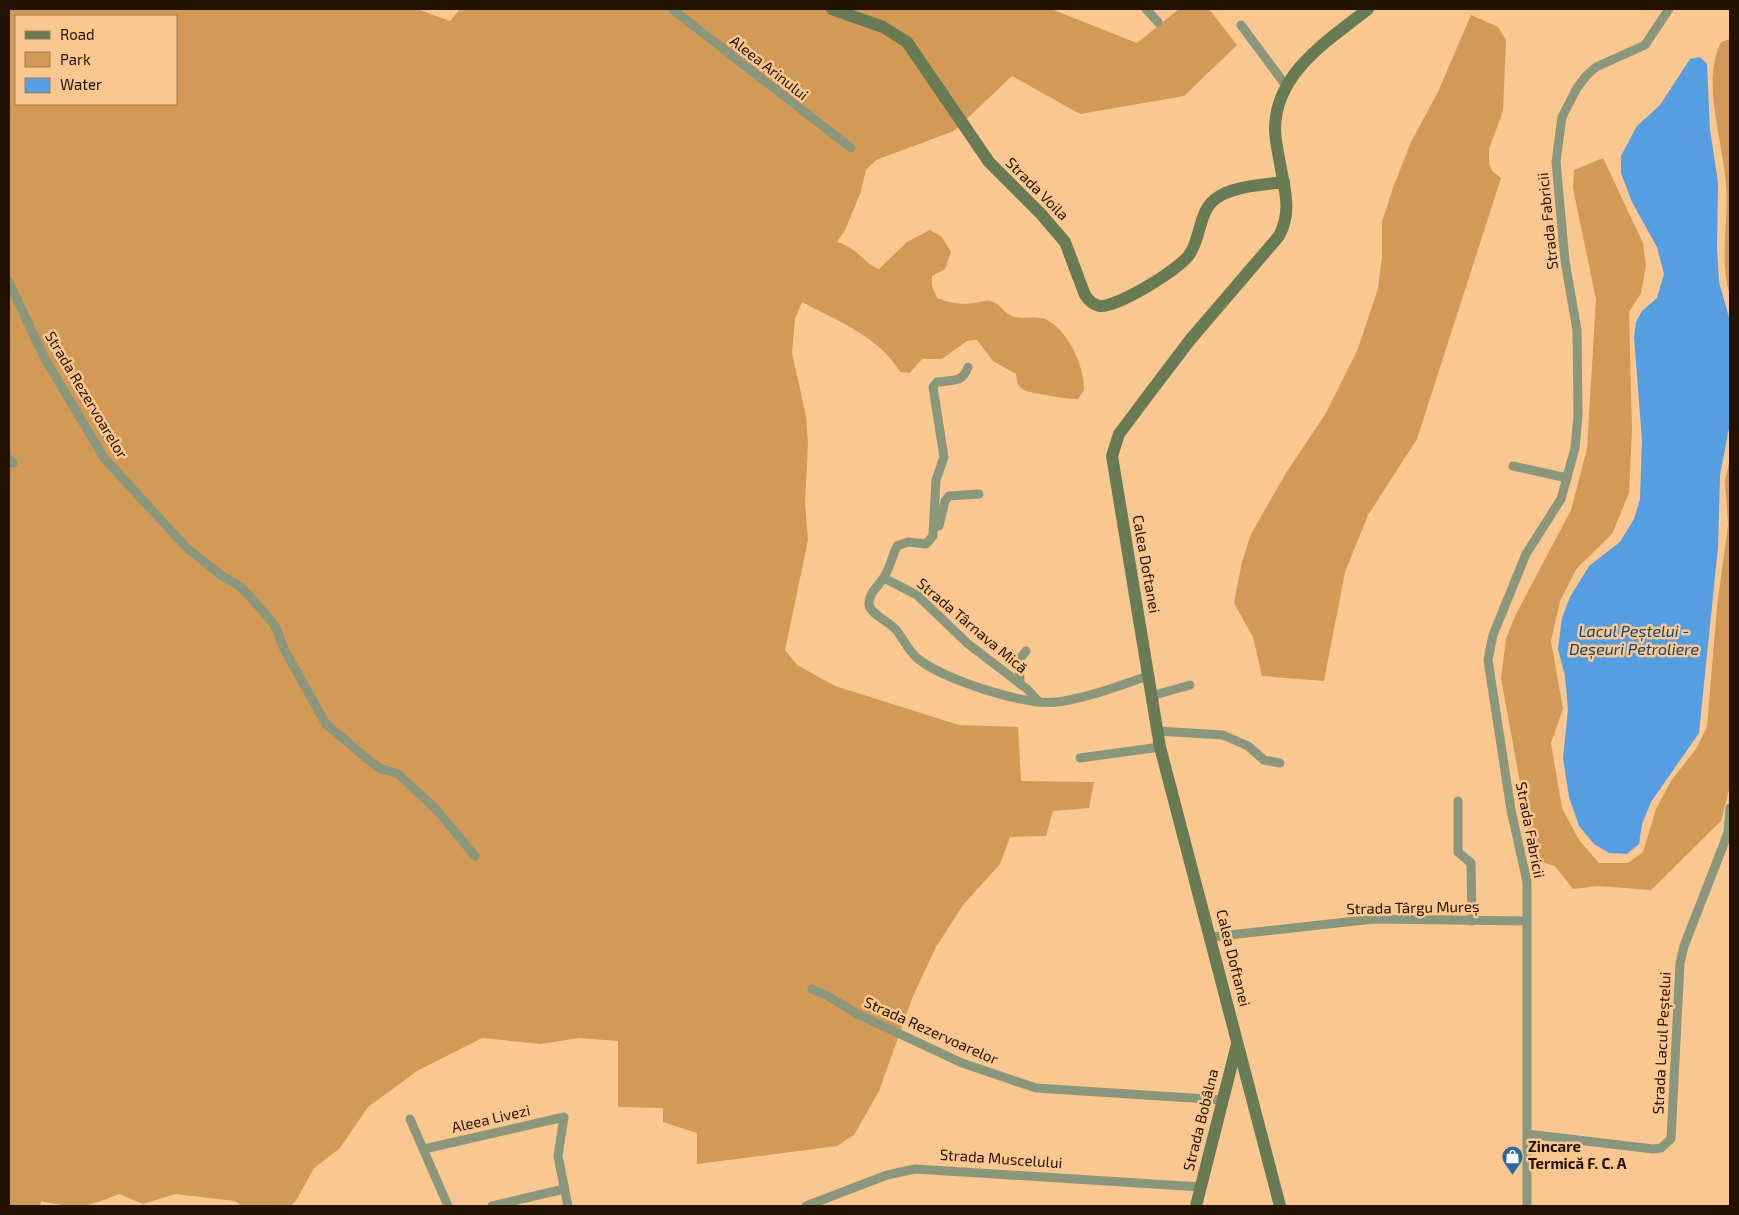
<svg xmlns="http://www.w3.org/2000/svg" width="1739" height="1215" font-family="'Exo 2',sans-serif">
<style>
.green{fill:#d39956;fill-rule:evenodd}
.water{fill:#559ee2}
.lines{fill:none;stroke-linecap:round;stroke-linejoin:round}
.street{stroke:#8a977d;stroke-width:9}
.secondary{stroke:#687b54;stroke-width:12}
.labels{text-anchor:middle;stroke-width:5;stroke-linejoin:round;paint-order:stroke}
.street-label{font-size:15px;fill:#231200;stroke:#f9c78f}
.poi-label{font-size:15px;font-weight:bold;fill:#231200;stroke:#f9c78f;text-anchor:start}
.water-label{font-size:16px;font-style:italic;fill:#114572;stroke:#f9c78f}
</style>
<rect width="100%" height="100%" fill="#f9c78f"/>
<!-- green -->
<g class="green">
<path d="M9 9H417L450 21 460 9H1051L1137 43 1179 9H1209L1237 45 1184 96 1080 114 1012 76 954 131 876 160 866 170 860 194 845 230 837 242C858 248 862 262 879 269L907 242 930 230 942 237 951 252 945 269 932 276V286L937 298C950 303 961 305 975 303 979 303 985 300 990 301 1001 303 1004 315 1015 317 1025 319 1040 315 1049 321 1070 334 1084 366 1084 390L1078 399C1072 400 1029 393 1024 390 1017 387 1017 380 1016 374L993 361 977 340 967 341 942 359H922L910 373 900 372C880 337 836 320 802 302L795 319 792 353 806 416 808 443 805 503 808 540 785 650 797 665 835 686 959 725 1018 727 1021 781 1094 782 1089 808 1053 811 1046 836 1010 837 1000 864 963 905 936 947 913 996 879 1091 854 1135 837 1146 697 1164V1133L663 1122V1108L618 1107V1041L579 1038 541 1044 482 1038 417 1071 368 1107 340 1148 314 1168 297 1199 291 1206H241L235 1201 175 1194 143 1204 119 1194C84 1208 78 1209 41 1201L40 1206H9ZM16 16H176V104H16Z"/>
<polygon points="1471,15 1498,27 1506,40 1503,111 1489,149 1489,163 1492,171 1501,178 1417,439 1368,515 1345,572 1324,681 1262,676 1253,637 1234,603 1242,562 1251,534 1286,473 1326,413 1357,351 1378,289 1382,256 1382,222 1393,188 1411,142 1438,92"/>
<path d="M1730 39V296C1719 259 1729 222 1726 185 1723 140 1701 83 1721 42Z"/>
<polygon points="1603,158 1643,243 1646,266 1641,293 1629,312 1632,430 1629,493 1612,534 1577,568 1560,601 1551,641 1563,709 1551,743 1562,808 1579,840 1599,863 1628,863 1643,852 1656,809 1671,781 1696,749 1707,727 1717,607 1728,525 1725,481 1730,458 1730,786 1721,821 1651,890 1598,886 1573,889 1555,866 1534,860 1501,678 1506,639 1515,616 1571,510 1587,449 1596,299 1573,188 1574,170"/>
</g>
<!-- water -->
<polygon class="water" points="1700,57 1707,64 1710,130 1718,182 1717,248 1719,282 1730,321 1730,423 1720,475 1718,547 1699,733 1651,802 1642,824 1639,844 1627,854 1609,853 1594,844 1579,826 1569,797 1563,758 1568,710 1565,676 1558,649 1562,618 1570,597 1589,566 1620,542 1634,519 1640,499 1642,440 1634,337 1636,322 1642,311 1657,298 1664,274 1657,247 1632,202 1621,173 1621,156 1637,126 1660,105 1690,59"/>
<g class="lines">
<!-- street -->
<g class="street">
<polyline points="672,9 851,148"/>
<polyline points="1146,9 1158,22"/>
<polyline points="1241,25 1287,87"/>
<polyline points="9,282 44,357 104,458 186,547 222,576 241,587 269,618 275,626 285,651 326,724 371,762 381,769 397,773 436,809 475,856"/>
<path d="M968 367C963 383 952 380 937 382L933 387 944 457 936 480 933 536 926 544 908 542 897 546C892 556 890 568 884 577 879 586 869 592 869 603 868 614 890 621 897 631 904 640 908 650 917 658 942 679 1025 706 1057 702 1088 698 1118 686 1148 676"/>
<polyline points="9,459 13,463"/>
<polyline points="1513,466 1567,478"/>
<polyline points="939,526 945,501 949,496 979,494"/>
<polyline points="884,578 917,595 967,643 1027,689 1039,702"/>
<polyline points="1020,684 1019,660 1026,651"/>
<polyline points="1151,696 1190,685"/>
<polyline points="1157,731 1223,735 1248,746 1264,760 1280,763"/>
<polyline points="1080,758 1160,747"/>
<polyline points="1458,801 1458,852 1471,863 1472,921"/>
<polyline points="1211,937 1374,919 1526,921"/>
<polyline points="812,989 828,996 857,1014 962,1063 1036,1088 1223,1100"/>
<polyline points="410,1119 448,1206"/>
<polyline points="1527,1134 1653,1149 1661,1148 1671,1139 1680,963 1684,946 1723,846 1728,832 1730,808"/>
<polyline points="424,1149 564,1117 558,1156 568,1206"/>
<polyline points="492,1206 564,1189"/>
<polyline points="806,1206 887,1175 915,1169 1201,1187"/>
<polyline points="1527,1206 1527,882 1511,810 1488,660 1493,635 1526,554 1561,499 1575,448 1578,416 1577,330 1565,261 1556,162 1562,117 1577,88 1586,76 1596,67 1645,45 1669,9"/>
</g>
<!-- secondary -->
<g class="secondary">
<path d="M832 9 883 27 907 42 989 162 1041 214 1065 242 1085 295C1089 301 1093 305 1100 306 1118 307 1178 270 1189 255 1201 239 1198 214 1214 200 1230 186 1263 185 1284 182"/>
<polyline points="1196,1206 1237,1044"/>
<path d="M1280 1206 1160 747 1112 456 1119 434 1152 390 1190 340 1279 236C1291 213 1286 194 1281 169 1279 156 1275 142 1275 128 1276 72 1329 40 1368 9"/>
</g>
</g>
<!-- icons -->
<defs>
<symbol id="shop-pin" viewBox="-11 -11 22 30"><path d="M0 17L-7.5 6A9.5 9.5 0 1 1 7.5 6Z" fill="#2b689f" stroke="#f9c78f"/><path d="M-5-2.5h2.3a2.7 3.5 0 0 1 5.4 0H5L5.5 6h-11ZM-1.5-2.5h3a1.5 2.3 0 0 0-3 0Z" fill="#fff"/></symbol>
</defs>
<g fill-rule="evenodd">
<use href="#shop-pin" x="1500" y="1144" width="25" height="34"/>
</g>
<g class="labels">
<!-- street labels -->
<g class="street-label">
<text transform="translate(769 68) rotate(38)" y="5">Aleea Arinului</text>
<text transform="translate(1037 189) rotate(45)" y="5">Strada Voila</text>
<text transform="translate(1548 221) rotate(-96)" y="5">Strada Fabricii</text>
<text transform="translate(86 395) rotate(59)" y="5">Strada Rezervoarelor</text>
<text transform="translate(1146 564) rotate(80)" y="5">Calea Doftanei</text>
<text transform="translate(972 626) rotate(40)" y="5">Strada Târnava Mică</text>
<text transform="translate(1530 830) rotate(79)" y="5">Strada Fabricii</text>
<text transform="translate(1413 908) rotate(-1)" y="5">Strada Târgu Mureș</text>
<text transform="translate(1233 958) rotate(76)" y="5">Calea Doftanei</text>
<text transform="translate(931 1031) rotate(24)" y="5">Strada Rezervoarelor</text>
<text transform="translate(1662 1043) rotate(-87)" y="5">Strada Lacul Peștelui</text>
<text transform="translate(491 1119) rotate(-13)" y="5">Aleea Livezi</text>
<text transform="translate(1201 1120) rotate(-76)" y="5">Strada Bobâlna</text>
<text transform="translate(1001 1159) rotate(4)" y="5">Strada Muscelului</text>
</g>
<!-- poi labels -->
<g class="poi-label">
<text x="1528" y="1152">Zincare<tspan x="1528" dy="17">Termică F. C. A</tspan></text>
</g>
<!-- water labels -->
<g class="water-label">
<text x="1634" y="637">Lacul Peștelui -<tspan x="1634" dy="18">Deșeuri Petroliere</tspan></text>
</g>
</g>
<!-- border -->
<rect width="1739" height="1215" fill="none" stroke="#231200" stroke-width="20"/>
<!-- legend -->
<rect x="15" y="15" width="162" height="90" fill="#f9c78f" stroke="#a37f56"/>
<rect x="25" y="31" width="25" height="8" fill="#687b54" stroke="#a37f56"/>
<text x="60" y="40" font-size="15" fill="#231200">Road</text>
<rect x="25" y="52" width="25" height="15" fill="#d39956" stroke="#a37f56"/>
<text x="60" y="65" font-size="15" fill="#231200">Park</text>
<rect x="25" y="78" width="25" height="15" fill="#559ee2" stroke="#a37f56"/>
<text x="60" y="90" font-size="15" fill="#231200">Water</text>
</svg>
